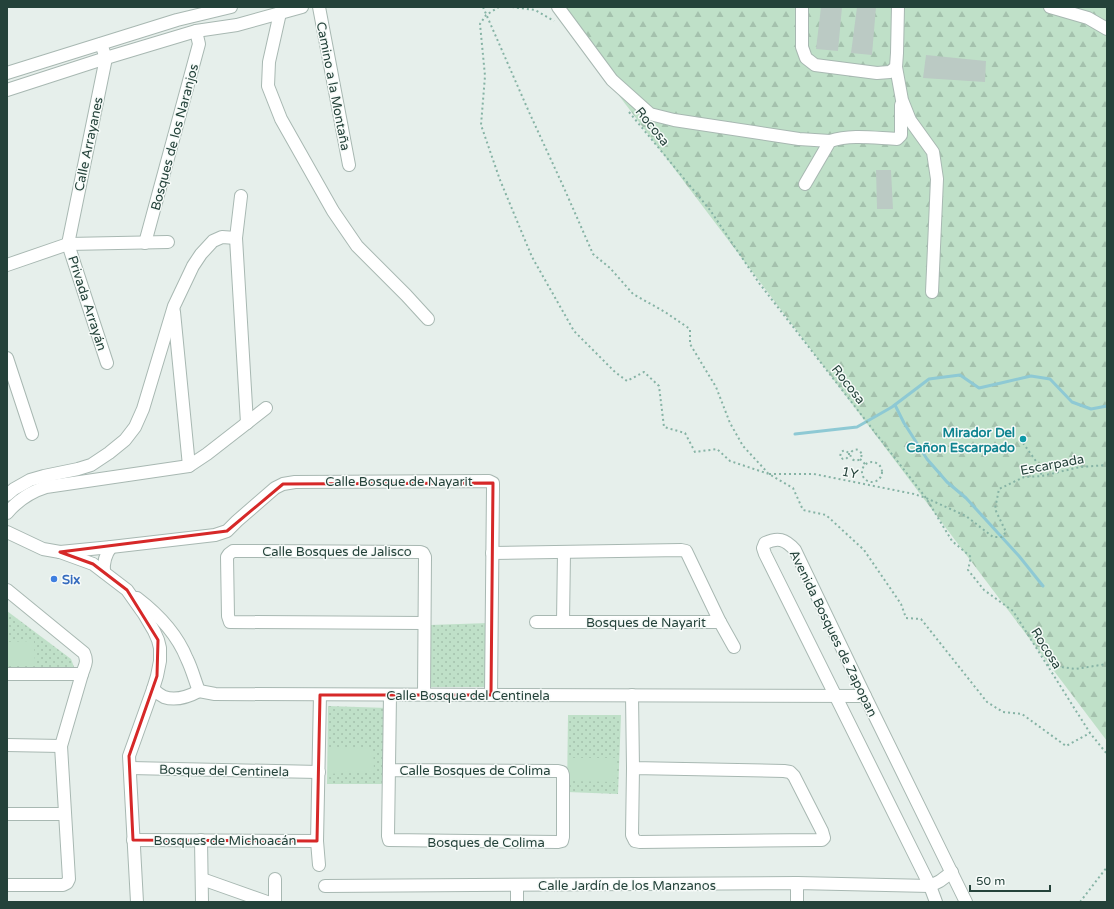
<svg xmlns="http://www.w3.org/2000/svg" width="1114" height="909" font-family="'Varela Round',sans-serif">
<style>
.grass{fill:url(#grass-dots)}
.forest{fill:url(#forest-firs)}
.pitch{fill:#bfe0c8}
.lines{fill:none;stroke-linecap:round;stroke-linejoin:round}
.stream{stroke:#8ec9d4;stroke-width:3}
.building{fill:#bbcac4}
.minor-casing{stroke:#a8b8b2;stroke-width:14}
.path{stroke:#86b3a5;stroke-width:2;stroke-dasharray:2 3;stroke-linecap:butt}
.minor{stroke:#fff;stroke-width:12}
.marked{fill:none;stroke:#d62828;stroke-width:3;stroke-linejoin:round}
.culture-dot{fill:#0f9aa8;stroke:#f7fbf9;stroke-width:1.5}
.shop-dot{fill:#3f7fe0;stroke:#f7fbf9;stroke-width:1.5}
.labels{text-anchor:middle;stroke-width:3;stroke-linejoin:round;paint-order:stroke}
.street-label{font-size:13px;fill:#24423a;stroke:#f7fbf9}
.culture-label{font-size:13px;font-weight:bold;fill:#0d838f;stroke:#f7fbf9;text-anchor:end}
.shop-label{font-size:13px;font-weight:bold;fill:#366cbe;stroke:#f7fbf9;text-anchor:start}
</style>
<defs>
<pattern id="grass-dots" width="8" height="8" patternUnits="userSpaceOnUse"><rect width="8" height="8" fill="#bfe0c8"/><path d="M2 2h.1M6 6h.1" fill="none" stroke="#a4c1ad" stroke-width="1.8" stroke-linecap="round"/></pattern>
<pattern id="forest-firs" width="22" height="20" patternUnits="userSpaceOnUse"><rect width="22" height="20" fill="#bfe0c8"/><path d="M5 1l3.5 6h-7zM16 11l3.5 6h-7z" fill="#a4c1ad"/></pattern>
</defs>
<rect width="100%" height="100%" fill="#e6efeb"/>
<!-- grass -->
<g class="grass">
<polygon points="7,611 71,659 74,667 69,671 7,669"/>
<polygon points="489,623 488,687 430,687 430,625"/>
<polygon points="328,706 388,708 385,784 327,784"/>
<polygon points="568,715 621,715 618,794 567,792"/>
</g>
<!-- forest -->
<polygon class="forest" points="552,7 1107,7 1107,741"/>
<!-- pitch -->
<g class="pitch">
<polygon points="34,641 35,666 7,666 7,642"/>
<polygon points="373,748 374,771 328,774 329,749"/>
<polygon points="568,758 616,758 615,782 568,781"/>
</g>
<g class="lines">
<!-- stream -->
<g class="stream">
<polyline points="895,405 904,423 927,459 947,482 966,498 1019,556 1043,586"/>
<polyline points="795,434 857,427 892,407 929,379 960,375 979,388 1001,383 1031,376 1050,379 1072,402 1091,409 1107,406"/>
</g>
</g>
<!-- building -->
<g class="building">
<polygon points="821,7 842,7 838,51 816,49"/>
<polygon points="857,7 876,7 872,55 851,53"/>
<polygon points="926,55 986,61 985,82 923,78"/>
<polygon points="876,170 891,170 893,209 877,209"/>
</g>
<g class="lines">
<defs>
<g id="minor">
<polyline points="319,7 349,165"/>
<polyline points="558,7 612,80 650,114 674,120 799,139 830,141"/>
<polyline points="802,7 802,47 806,58 815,65 877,73 890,72 896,67 897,53 898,7"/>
<polyline points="1050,7 1088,18 1107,29"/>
<polyline points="280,13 269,62 268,86 281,119 333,211 357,246 406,295 428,319"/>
<polyline points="101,44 106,58 68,244 107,363"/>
<polyline points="896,67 902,100 910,120 933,152 937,179 932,292"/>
<polyline points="7,73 177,20 231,7"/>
<polyline points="7,90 106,58 196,31 237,25 302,7"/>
<path d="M805 184 830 141C852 134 874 138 897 139L901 135V105"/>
<polyline points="241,196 236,238 247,423"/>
<polyline points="145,243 199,44 196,31"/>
<polyline points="7,265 68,244 168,242"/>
<polyline points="174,312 189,466"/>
<polyline points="7,358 32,434"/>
<polyline points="7,495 14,489 30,480 44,476 78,469 91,465 109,453 125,440 135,427 143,409 174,306 193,266 201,254 213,241 222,237 236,238"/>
<path d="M7 513C18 500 30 492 46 487L189 466 207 454 266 408"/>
<polyline points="7,532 43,549 60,552 93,564 127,590 144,614 154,631 158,640 160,648 160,661 157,676 153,689 129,756 137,902"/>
<polyline points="60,552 111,547 215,535 227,531 237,521 275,488 283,484 295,482 489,481 493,483 493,488 491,695"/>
<polyline points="492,553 681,550 686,551 720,622 734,647"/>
<path d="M104 572C103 562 105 555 111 547"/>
<path d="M7 590 84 653C88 662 85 665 82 674L61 746 69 879 67 883 63 885H7"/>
<path d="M137 598C158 614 177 634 187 659 192 669 195 681 199 691"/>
<polyline points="536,622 720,622"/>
<polyline points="563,622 564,552"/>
<polyline points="7,674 82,674"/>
<path d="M153 689C156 692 160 695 164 697 176 701 188 697 199 691"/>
<polyline points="199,691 215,694 865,696"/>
<polyline points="424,695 425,557 423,553 420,552 233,551 229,554 227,557 228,616 230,622 424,623"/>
<polyline points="632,695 633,768 632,835 635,841 640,842 817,840 822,840 824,838 822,831 794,776 790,772 784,771 633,768"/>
<polyline points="7,745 61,746"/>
<polyline points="130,768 319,772"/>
<polyline points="389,770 558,771 562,772 563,775 563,837 562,841 558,842 389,840 388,836 390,695"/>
<polyline points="7,814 64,814"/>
<polyline points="133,840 317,841"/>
<polyline points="201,840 202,902"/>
<polyline points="319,865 317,841 320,695"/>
<polyline points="202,879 267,902"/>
<polyline points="275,879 275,902"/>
<polyline points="797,883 797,902"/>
<polyline points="517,885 517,902"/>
<polyline points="325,886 797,883 930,886 940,881 952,872"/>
<path d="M936 902 930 886 765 554 763 548 765 543C778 537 785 539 795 550L865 696 966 902"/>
</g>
</defs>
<!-- minor casing -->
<use href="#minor" class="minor-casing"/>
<!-- path -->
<g class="path">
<polyline points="483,7 529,112 564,188 593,254 610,268 633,294 665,312 690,329 690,344 716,387 730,423 743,446 768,473"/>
<polyline points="499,7 486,15 480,24 485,76 481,125 500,180 532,257 574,331 615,372 627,381 644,372 659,386 664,427 685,433 695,452 717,449 730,461 769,474 793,488 803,510 826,515 864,550 901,604 906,618 921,619 987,702 1003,712 1022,714 1066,746 1090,733"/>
<polyline points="512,7 535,10 554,21"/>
<polyline points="629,112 710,210 759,283 926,498 952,541 971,557 968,570 984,590 1013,611 1090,733 1107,754"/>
<polyline points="1023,443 1038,464 1042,476"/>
<circle cx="856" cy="455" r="5.5"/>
<path d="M849 453V456L846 459H843L840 457 841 452C845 449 847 452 850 454"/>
<polyline points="860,459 866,465"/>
<circle cx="872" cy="472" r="10"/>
<polyline points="769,474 814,474 914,494 926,498 966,516 993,537 1002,537 1006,532 995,509 999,489 1024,477 1042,476 1080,467 1107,465"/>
<polyline points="1047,665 1075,669 1107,664"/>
<polyline points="1080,902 1107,867"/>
</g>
<!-- minor -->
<use href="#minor" class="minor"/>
</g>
<!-- marked area -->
<path class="marked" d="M493 483 491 695H320L317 841 133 840 129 756 157 676 158 640 127 590 93 564 60 552 227 531 283 484Z"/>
<!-- markers -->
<circle class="culture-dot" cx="1023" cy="439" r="4"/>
<circle class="shop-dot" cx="54" cy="579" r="4"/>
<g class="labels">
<!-- street labels -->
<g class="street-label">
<text transform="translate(334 86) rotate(79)" y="5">Camino a la Montaña</text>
<text transform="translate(653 126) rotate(51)" y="5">Rocosa</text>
<text transform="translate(174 137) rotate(-75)" y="5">Bosques de los Naranjos</text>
<text transform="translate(88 144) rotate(-78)" y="5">Calle Arrayanes</text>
<text transform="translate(88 303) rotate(72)" y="5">Privada Arrayán</text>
<text transform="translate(849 384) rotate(52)" y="5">Rocosa</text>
<text transform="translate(1052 464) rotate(-11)" y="5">Escarpada</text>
<text transform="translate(850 472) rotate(12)" y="5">1Y</text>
<text x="399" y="486">Calle Bosque de Nayarit</text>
<text x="337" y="556">Calle Bosques de Jalisco</text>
<text x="646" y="627">Bosques de Nayarit</text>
<text transform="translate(834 633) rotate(64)" y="5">Avenida Bosques de Zapopan</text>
<text transform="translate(1047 648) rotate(58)" y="5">Rocosa</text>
<text x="468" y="700">Calle Bosque del Centinela</text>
<text transform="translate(224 770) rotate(1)" y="5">Bosque del Centinela</text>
<text x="475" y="775">Calle Bosques de Colima</text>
<text x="225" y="845">Bosques de Michoacán</text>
<text x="486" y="847">Bosques de Colima</text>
<text x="627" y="890">Calle Jardín de los Manzanos</text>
</g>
<!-- culture labels -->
<g class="culture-label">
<text x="1015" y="437">Mirador Del<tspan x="1015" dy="15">Cañon Escarpado</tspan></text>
</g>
<!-- shop labels -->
<g class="shop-label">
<text x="62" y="584">Six</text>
</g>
</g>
<!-- border -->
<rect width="1114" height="909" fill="none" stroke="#24423a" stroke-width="16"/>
<!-- scale -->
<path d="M970 885v6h80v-6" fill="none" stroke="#24423a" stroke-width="2"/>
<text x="976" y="885" font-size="12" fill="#24423a" stroke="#f7fbf9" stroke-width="3" paint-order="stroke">50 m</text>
</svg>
